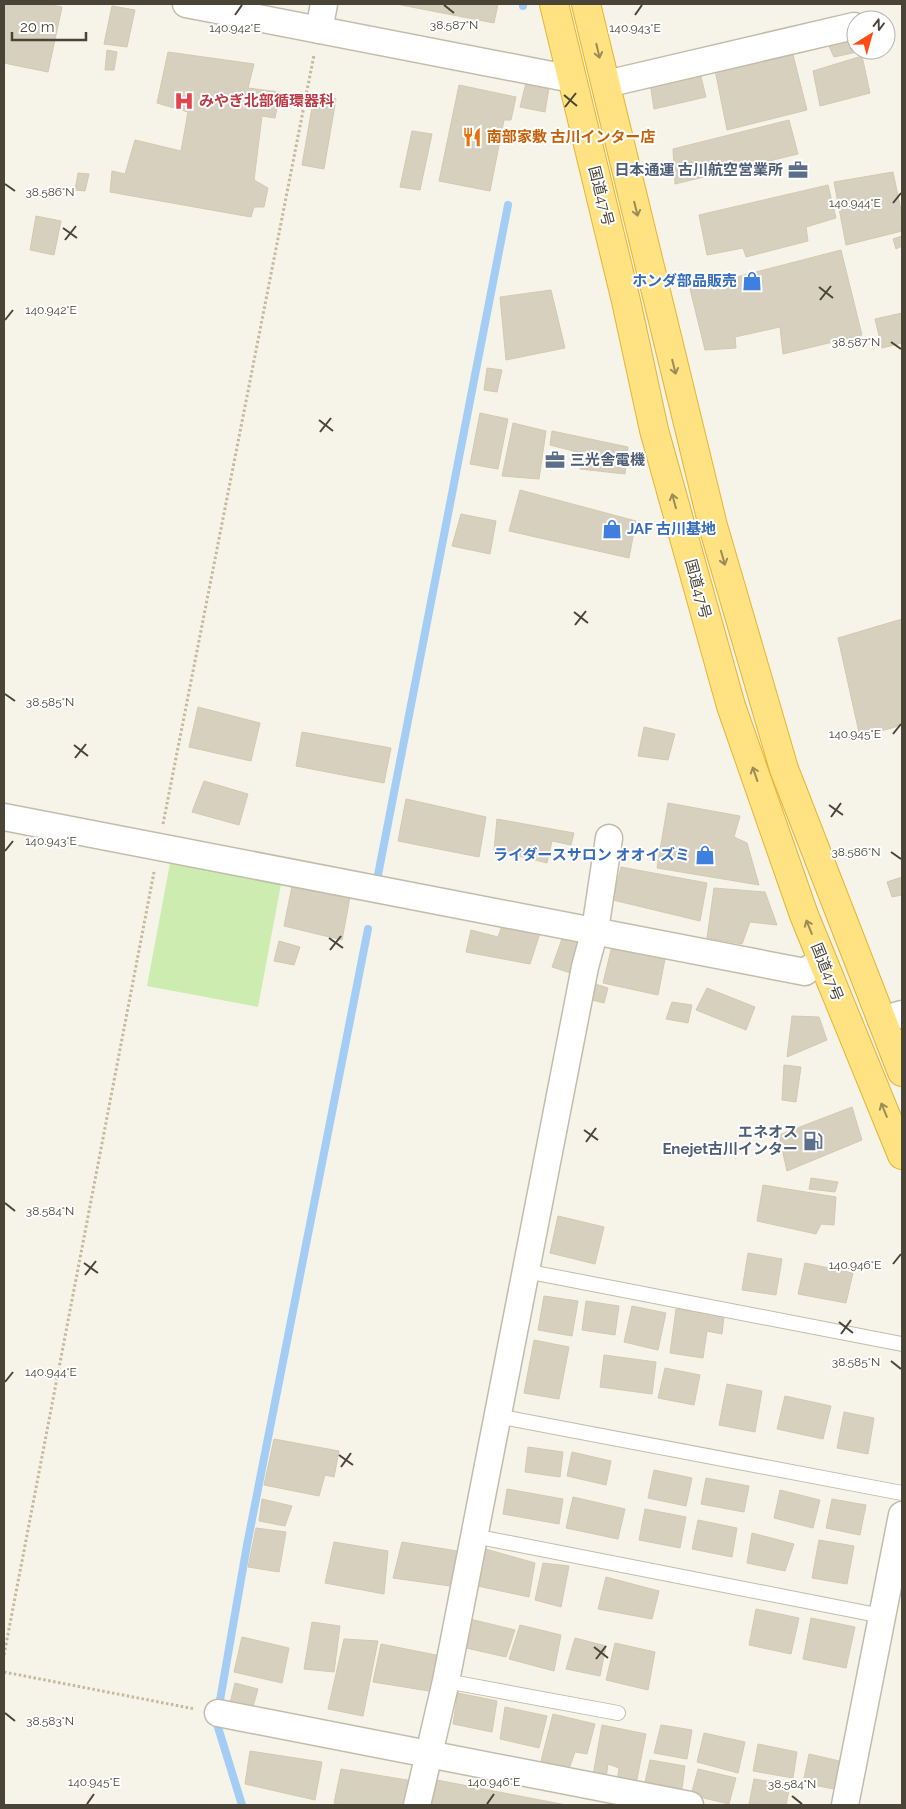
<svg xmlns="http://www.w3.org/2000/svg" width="906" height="1809" font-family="Raleway,'Noto Sans JP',sans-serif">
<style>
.green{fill:#ccecb0}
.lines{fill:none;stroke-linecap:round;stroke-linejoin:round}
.stream{stroke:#a3cdf5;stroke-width:8}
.building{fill:#d8d0be;stroke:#d3c9b0}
.service-casing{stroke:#c2bcab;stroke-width:16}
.minor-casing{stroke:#c2bcab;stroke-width:29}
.trunk-casing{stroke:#e8b331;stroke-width:30}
.path{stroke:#c5b99b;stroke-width:3;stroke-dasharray:2.5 2.5;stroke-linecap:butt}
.service{stroke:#fff;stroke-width:14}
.minor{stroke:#fff;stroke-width:26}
.trunk{stroke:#ffe282;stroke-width:28}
.oneway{stroke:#9b8b59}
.ticks{fill:none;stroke:#4a4437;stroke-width:2}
.labels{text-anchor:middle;stroke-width:4;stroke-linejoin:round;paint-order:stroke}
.health-label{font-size:15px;font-weight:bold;fill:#be3a42;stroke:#fff;text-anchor:start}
.food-label{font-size:15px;font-weight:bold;fill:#c56008;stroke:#fff;text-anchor:start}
.service-label{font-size:15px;font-weight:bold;fill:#4e5e75;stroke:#fff;text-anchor:end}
.street-label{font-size:15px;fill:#4a4437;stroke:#fff}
.shop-label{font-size:15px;font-weight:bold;fill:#366cbe;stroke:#fff;text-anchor:end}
.ticks-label{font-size:12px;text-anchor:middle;fill:#4a4437;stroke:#fff;stroke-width:4;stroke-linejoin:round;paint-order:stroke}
</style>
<rect width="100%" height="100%" fill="#f6f3e9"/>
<!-- green -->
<polygon class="green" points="171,858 282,879 258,1007 147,986"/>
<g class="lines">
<!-- stream -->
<g class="stream">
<polyline points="523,4 523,6"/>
<polyline points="378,875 508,205"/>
<polyline points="219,1706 247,1545 368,929"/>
<polyline points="217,1724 242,1805"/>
</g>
</g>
<!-- building -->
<g class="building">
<polygon points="4,4 46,4 62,7 48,72 4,63"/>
<polygon points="396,4 498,4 494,23"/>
<polygon points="112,6 135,10 127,47 104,44"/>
<polygon points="856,35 856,50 862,51 834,57 827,42"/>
<polygon points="107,50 117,52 114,70 105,70"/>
<polygon points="792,51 807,110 727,130 715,70"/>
<polygon points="168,52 254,64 248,88 280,92 275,118 262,116 254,180 268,188 264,207 254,207 251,217 110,192 112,171 125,174 135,140 181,151 188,112 157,103"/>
<polygon points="862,56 870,93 820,106 813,71"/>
<polygon points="700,73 706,97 654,109 650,83"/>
<polygon points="526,83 549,88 545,112 520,107"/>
<polygon points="459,85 516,97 511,120 504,120 490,191 439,181"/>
<polygon points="314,96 336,99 324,169 302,165"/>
<polygon points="789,120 798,154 675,184 673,149"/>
<polygon points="412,131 432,134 420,190 400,187"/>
<polygon points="893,172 902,215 902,231 846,245 834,182"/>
<polygon points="78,173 89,174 85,191 75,190"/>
<polygon points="828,185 836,218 806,227 808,241 746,257 743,248 707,255 699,215"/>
<polygon points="36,216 61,221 54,255 30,250"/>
<polygon points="902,236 902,246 896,249 893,239"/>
<polygon points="841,250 862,335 783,354 780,327 735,337 736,348 705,350 690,289"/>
<polygon points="551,290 565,348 506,360 500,297"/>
<polygon points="902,313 902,343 882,348 875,319"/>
<polygon points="487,368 502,370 497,392 484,390"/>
<polygon points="480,413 508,419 498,469 470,464"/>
<polygon points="513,423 546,431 539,479 502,476"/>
<polygon points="552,431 628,447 625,474 580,469 581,453 550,445"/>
<polygon points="520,490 636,521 629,558 509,531"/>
<polygon points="461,514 496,521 490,554 452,546"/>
<polygon points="902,619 902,725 860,737 838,638"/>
<polygon points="198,707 260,723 251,761 189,747"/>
<polygon points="644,727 675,734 668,760 638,756"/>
<polygon points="302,732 391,748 384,783 296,766"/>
<polygon points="204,781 248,794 239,825 192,812"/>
<polygon points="406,799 486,817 479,857 398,841"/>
<polygon points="668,803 740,816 734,837 747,843 759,885 657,868"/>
<polygon points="497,819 574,833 571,845 552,841 547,863 494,850"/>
<polygon points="621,867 707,883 700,921 613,900"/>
<polygon points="902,877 902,895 892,897 887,882"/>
<polygon points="292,886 350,897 342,940 284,926"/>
<polygon points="714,888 765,892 777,925 750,922 742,944 707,938"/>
<polygon points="503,923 540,933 530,964 466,952 471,930 498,937"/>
<polygon points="563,936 584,940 577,975 552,967"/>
<polygon points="279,941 300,947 294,965 274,961"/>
<polygon points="612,946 665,959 658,995 603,983"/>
<polygon points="589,982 608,988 604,1003 584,998"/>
<polygon points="707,988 755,1007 746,1030 696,1010"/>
<polygon points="672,1002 692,1005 688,1023 666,1019"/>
<polygon points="792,1016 819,1017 827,1040 787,1057"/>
<polygon points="784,1065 801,1067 796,1102 782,1100"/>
<polygon points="852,1107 862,1140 787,1171 779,1135"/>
<polygon points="811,1178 838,1182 835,1192 809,1189"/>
<polygon points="763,1185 836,1197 834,1225 821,1224 816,1234 757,1221"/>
<polygon points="558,1216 604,1227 595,1264 550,1253"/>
<polygon points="748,1253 782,1259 776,1295 742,1290"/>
<polygon points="805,1263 853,1273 846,1303 798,1294"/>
<polygon points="544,1296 578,1301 572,1336 538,1330"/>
<polygon points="586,1301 619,1306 615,1335 582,1330"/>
<polygon points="632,1306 666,1313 658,1350 624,1342"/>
<polygon points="676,1309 724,1316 722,1334 707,1331 703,1358 670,1353"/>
<polygon points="534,1340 569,1347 559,1399 524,1393"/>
<polygon points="604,1355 656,1362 652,1394 600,1387"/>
<polygon points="665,1368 700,1375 694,1405 658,1398"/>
<polygon points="727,1384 762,1391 755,1432 719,1425"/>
<polygon points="785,1396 831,1406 823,1439 777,1429"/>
<polygon points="844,1412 874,1418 868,1454 837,1448"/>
<polygon points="274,1439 339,1451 334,1477 325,1475 319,1496 264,1485"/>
<polygon points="528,1447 563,1452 560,1477 525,1472"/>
<polygon points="572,1452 611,1461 606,1485 567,1476"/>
<polygon points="654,1470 692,1478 686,1506 648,1498"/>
<polygon points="706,1478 749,1486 744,1512 701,1504"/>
<polygon points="507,1489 563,1499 559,1524 503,1514"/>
<polygon points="780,1490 820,1500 813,1528 774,1518"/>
<polygon points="573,1497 625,1509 618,1539 566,1528"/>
<polygon points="262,1499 292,1506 285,1526 259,1521"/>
<polygon points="832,1499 866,1505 860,1535 826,1528"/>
<polygon points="645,1509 686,1517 680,1548 639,1540"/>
<polygon points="698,1520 737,1528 732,1557 692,1549"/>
<polygon points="256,1528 286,1532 279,1572 248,1567"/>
<polygon points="752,1533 794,1544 785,1571 747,1563"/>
<polygon points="819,1540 854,1546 847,1584 812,1578"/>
<polygon points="334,1542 388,1551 384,1594 325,1583"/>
<polygon points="402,1542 457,1551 450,1586 393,1578"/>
<polygon points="482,1548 535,1563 529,1597 473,1585"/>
<polygon points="543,1563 569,1566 561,1607 535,1600"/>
<polygon points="606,1577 659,1591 652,1619 598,1609"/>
<polygon points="756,1609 799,1618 791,1654 749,1645"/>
<polygon points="811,1618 855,1627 846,1668 803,1659"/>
<polygon points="470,1619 515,1630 506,1657 466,1648"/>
<polygon points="312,1622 340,1626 334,1672 304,1669"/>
<polygon points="520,1625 561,1635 554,1671 509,1659"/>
<polygon points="242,1637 289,1648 282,1683 234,1672"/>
<polygon points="575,1638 606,1646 600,1676 566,1669"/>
<polygon points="344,1639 378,1641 363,1716 328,1709"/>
<polygon points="615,1643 655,1652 648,1690 606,1680"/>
<polygon points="381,1644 441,1656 435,1692 373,1682"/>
<polygon points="235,1683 258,1689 252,1710 229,1707"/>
<polygon points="458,1693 497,1701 492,1732 453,1724"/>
<polygon points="505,1707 547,1716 539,1748 500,1739"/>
<polygon points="553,1714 595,1724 587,1754 575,1752 569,1769 541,1761"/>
<polygon points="602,1725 646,1734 636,1784 617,1781 619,1768 608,1764 606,1778 593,1775"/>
<polygon points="661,1725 692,1730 687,1759 654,1753"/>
<polygon points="704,1733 745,1742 738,1773 697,1762"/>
<polygon points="758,1744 797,1752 793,1778 753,1771"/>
<polygon points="250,1751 322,1762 315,1800 245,1784"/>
<polygon points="809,1754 844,1762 839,1790 803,1783"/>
<polygon points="650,1760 685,1766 682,1789 645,1782"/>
<polygon points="341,1769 413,1781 407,1805 345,1805 334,1803"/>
<polygon points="698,1769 736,1778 729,1804 691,1795"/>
<polygon points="754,1779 790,1785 786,1805 749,1804"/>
<polygon points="437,1780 566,1805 432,1805"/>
</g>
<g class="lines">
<defs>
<g id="service">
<polyline points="525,1271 902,1344"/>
<polyline points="497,1416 902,1493"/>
<polyline points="474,1536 882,1616"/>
<polyline points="446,1681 618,1713"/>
</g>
<g id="minor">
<polyline points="186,4 572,79"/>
<polyline points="319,30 324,4"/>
<polyline points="606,84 854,26"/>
<polyline points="4,817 805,972 822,959"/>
<polyline points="881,1020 902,1014"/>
<polyline points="218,1713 690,1805"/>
<polyline points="417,1805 446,1681 585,967 595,930 609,838"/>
<polyline points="845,1805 902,1515"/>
</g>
<g id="trunk">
<polyline points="554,4 626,301 654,430 731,706 804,915 902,1155"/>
<polyline points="586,4 713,526 784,769 902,1072"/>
</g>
</defs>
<!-- service casing -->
<use href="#service" class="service-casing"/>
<!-- minor casing -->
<use href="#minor" class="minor-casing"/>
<!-- trunk casing -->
<use href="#trunk" class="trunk-casing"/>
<!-- path -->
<g class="path">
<polyline points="163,824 314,55"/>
<polyline points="4,1655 154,872"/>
<polyline points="4,1672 195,1709"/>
</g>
<!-- service -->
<use href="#service" class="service"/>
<!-- minor -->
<use href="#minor" class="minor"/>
<!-- trunk -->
<use href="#trunk" class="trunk"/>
</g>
<!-- one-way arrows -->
<defs><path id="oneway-shaft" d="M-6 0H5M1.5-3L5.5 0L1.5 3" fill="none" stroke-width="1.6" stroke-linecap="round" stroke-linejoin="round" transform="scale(1.25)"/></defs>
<g class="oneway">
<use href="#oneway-shaft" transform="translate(598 51) rotate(77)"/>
<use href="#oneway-shaft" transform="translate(636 209) rotate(76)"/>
<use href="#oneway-shaft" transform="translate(674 367) rotate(76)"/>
<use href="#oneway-shaft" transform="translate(674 501) rotate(-105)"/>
<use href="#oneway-shaft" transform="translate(723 558) rotate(74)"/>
<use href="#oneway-shaft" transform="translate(755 774) rotate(-109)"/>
<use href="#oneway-shaft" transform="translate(809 927) rotate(-112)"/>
<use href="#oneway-shaft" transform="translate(884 1110) rotate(-112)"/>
</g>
<!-- ticks -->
<path class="ticks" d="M444 5 454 13M235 15 242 5M635 15 642 5M564 95 577 106M565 107 576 93M5 184 15 191M893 203 901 193M63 228 77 238M65 240 76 226M819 287 833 298M820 300 831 286M5 320 13 310M891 342 901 349M319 420 333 431M320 432 331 418M574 612 588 623M575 625 586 611M5 694 15 701M893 734 901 724M74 745 88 756M75 758 86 744M829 805 843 815M831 817 841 803M5 851 13 841M891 852 901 859M329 938 343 948M330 950 341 936M584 1130 598 1140M586 1142 596 1128M5 1203 15 1211M84 1263 98 1273M893 1264 901 1254M85 1275 96 1261M839 1322 853 1333M841 1334 851 1320M891 1361 901 1369M5 1382 13 1372M339 1455 353 1465M341 1467 351 1453M594 1647 608 1658M596 1659 606 1646M5 1713 15 1721M792 1796 802 1804M87 1804 94 1794M487 1804 494 1794"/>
<!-- icons -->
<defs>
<symbol id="hospital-bare" viewBox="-9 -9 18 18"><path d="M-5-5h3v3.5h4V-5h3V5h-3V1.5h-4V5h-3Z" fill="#e0444e" stroke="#fff" stroke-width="2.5" paint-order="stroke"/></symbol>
<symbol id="restaurant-bare" viewBox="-9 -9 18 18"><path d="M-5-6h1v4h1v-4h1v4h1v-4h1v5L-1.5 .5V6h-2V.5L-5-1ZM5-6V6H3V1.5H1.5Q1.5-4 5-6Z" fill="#e8710a" stroke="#fff" stroke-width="2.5" paint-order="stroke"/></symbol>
<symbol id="office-bare" viewBox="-9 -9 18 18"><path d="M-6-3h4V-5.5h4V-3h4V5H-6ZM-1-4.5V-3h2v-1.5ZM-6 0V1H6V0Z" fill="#5c6f8a" stroke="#fff" stroke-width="2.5" paint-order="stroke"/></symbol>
<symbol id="shop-bare" viewBox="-9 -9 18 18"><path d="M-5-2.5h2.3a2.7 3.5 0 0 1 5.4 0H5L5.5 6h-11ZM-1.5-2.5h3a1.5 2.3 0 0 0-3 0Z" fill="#3f7fe0" stroke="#fff" stroke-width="2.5" paint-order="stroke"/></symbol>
<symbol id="fuel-bare" viewBox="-9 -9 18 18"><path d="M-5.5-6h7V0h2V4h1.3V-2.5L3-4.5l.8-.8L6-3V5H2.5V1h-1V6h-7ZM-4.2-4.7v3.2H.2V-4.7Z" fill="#5c6f8a" stroke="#fff" stroke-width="2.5" paint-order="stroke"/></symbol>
</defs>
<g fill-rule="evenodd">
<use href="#hospital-bare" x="170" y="87" width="28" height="28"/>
<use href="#restaurant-bare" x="458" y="123" width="28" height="28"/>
<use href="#office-bare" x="784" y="156" width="28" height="28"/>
<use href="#shop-bare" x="738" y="267" width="28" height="28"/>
<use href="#office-bare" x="541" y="446" width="28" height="28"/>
<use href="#shop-bare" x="598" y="515" width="28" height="28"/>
<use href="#shop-bare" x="691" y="841" width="28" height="28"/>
<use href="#fuel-bare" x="799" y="1127" width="28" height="28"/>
</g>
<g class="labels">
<!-- health labels -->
<g class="health-label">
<text x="199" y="106">みやぎ北部循環器科</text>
</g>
<!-- food labels -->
<g class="food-label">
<text x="487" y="142">南部家敷 古川インター店</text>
</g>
<!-- service labels -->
<g class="service-label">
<text x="783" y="175">日本通運 古川航空営業所</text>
<text x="570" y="465" text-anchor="start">三光舎電機</text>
<text x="798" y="1137">エネオス<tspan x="798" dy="17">Enejet古川インター</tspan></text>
</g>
<!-- street labels -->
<g class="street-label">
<text transform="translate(601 196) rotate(76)" y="5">国道47号</text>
<text transform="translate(698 589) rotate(75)" y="5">国道47号</text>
<text transform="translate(827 972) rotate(68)" y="5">国道47号</text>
</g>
<!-- shop labels -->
<g class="shop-label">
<text x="737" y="286">ホンダ部品販売</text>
<text x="627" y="534" text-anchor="start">JAF 古川基地</text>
<text x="690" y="860">ライダースサロン オオイズミ</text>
</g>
</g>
<g class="ticks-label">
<text x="454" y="29">38.587°N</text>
<text x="235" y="32">140.942°E</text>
<text x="635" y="32">140.943°E</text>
<text x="50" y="196">38.586°N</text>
<text x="855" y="207">140.944°E</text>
<text x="51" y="314">140.942°E</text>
<text x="856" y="346">38.587°N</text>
<text x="50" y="706">38.585°N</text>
<text x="855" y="738">140.945°E</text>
<text x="51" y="845">140.943°E</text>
<text x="856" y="856">38.586°N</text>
<text x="50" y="1215">38.584°N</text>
<text x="855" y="1269">140.946°E</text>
<text x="856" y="1366">38.585°N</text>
<text x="51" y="1376">140.944°E</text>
<text x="50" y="1725">38.583°N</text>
<text x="94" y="1786">140.945°E</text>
<text x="494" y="1786">140.946°E</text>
<text x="792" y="1788">38.584°N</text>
</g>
<!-- border -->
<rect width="906" height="1809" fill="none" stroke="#4a4437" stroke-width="10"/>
<!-- north arrow -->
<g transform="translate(871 35) rotate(37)"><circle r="24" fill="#ffffff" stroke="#b7b4af"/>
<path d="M0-4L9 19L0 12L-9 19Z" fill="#ff4c17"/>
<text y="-8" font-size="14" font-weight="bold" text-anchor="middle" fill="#4a4437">N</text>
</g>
<!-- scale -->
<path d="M12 32v8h74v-8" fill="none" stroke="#4a4437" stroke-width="2.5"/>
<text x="20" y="32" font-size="15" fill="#4a4437" stroke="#ffffff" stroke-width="4" paint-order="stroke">20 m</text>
</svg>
